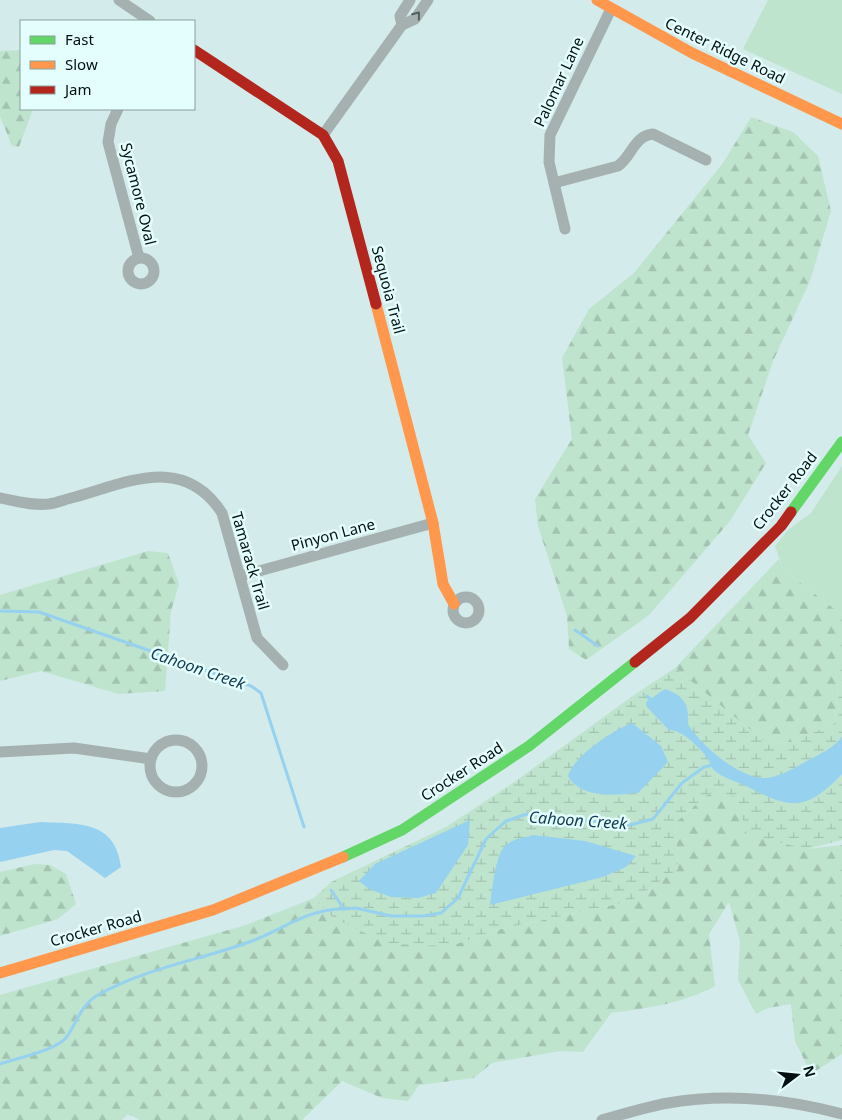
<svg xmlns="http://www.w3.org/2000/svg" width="842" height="1120" font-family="'Noto Sans',sans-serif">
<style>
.green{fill:#bee4ce}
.forest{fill:url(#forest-firs)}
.wetland{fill:url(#wetland-marsh)}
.water{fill:#96d1f0}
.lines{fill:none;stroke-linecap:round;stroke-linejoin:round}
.stream{stroke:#96d1f0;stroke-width:3}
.street{stroke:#a5b0b1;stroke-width:11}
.fast{stroke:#63d668;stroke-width:11}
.slow{stroke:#ff974d;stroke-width:11}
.jam{stroke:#b3261e;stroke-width:11}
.oneway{stroke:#546060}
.labels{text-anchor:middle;stroke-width:5;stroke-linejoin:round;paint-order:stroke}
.street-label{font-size:15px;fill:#021010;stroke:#e4fefd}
.water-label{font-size:16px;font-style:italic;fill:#0e3850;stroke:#e4fefd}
</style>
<defs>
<pattern id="forest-firs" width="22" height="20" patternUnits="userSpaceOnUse" patternTransform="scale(1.25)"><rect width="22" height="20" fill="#bee4ce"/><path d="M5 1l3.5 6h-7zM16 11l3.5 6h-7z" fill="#a2c3b0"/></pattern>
<pattern id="wetland-marsh" width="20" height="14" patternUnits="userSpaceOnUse" patternTransform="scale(1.25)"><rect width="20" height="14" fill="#bee4ce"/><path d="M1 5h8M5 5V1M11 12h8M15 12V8" fill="none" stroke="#a2c3b0"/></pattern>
</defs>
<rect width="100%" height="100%" fill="#d3ebea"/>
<!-- green -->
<g class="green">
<polygon points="768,0 842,0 842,94 743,49"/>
<polygon points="842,466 842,615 783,569 775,546 788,530 811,513"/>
</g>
<!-- forest -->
<g class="forest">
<polygon points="21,50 21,109 33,109 19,147 12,146 0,116 0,51"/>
<polygon points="751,117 793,132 818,156 831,211 810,281 773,361 748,435 766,463 730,521 649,615 586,660 569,649 567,616 538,526 535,499 572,439 562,358 589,309 634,273 723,163"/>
<polygon points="148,551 168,553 179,584 171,611 165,691 119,694 41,671 0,681 0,595"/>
<polygon points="779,559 783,569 842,615 842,680 838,684 835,723 792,742 766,743 675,668"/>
<path d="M707 795H736L807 849 842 845V1054L811 1074 795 1041 791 1004 768 1008 756 1014 738 980 740 941 729 902 709 934 715 986C682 1004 647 1008 611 1013L583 1052 560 1051 492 1063 474 1078 419 1085 408 1101 382 1098 342 1081 302 1120H140L128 1114 122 1120H0V995L246 925 314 898 332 917 450 946 501 929 631 901 678 869 675 823Z"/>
<polygon points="35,864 50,865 66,874 76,904 58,919 0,936 0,872"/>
</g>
<!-- wetland -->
<polygon class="wetland" points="675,668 766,743 792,742 835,723 838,684 842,680 842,840 807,849 747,835 736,796 707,795 675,823 678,869 631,901 501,929 450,946 387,944 332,917 314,898 331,882 446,827 513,783 634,695"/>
<!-- water -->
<g class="water">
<path d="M665 689C678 693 688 701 688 716 688 720 687 722 689 726 703 747 740 779 766 778 778 777 788 771 798 766 811 758 835 749 842 736V774C804 814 789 808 744 785 735 781 720 777 713 769 711 767 710 762 708 759 700 748 683 730 669 730L647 707 646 702Z"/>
<path d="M632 723 661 746 668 762 638 793C614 795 581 799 568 776 574 756 613 730 632 723Z"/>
<polygon points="470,820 468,845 436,893 418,898 391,897 369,889 359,881 375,864"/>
<path d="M40 822C79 824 115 820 121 867L105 878 67 851 54 850 0 862V828Z"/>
<path d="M533 835 585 841 636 856 626 867 603 877 490 905C492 892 495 857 504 847 511 839 523 838 533 835Z"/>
</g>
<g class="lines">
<!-- stream -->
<g class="stream">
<polyline points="0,611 39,612 251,686 261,693 304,827"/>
<polyline points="575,630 598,646"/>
<polyline points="647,696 652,701"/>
<polyline points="331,890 344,909 356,908 391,916 423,916 441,913 458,898 486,839 506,821 527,814 630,825 653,819 682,783 704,767 713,765"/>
<path d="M0 1064C20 1057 47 1053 64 1040 74 1031 79 1005 98 995 145 968 201 960 252 941 283 929 310 908 344 909"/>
</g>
<!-- street -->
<g class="street">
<polyline points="119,0 150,21"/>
<polyline points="402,25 400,16 410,0"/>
<polyline points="118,109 111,124 108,142 139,258"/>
<polyline points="323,135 402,25 415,19 428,0"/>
<path d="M554 183 618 166C632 156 634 136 653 134L706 160"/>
<polyline points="565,229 549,162 550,135 611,9"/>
<circle cx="141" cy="271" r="13"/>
<path d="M0 498C16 501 32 506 49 504 57 503 66 499 75 497 129 482 184 454 222 513L257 638 283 665"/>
<polyline points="241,576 433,523"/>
<circle cx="466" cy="610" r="13"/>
<circle cx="176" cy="766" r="26"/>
<polyline points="0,752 74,748 151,759"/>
<path d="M602 1120C624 1114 646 1107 668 1103 726 1093 786 1099 842 1114"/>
</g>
<!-- fast -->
<g class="fast">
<polyline points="791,512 842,442"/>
<polyline points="343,857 402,830 529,746 635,662"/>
</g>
<!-- slow -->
<g class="slow">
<polyline points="597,0 692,53 842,124"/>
<polyline points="376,304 433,523 443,584 454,604"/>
<polyline points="0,973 213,910 343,857"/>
</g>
<!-- jam -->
<g class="jam">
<polyline points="194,50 323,135 338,161 376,304"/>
<polyline points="635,662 690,618 781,526 791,512"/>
</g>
</g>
<!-- one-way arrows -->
<defs><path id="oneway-chevron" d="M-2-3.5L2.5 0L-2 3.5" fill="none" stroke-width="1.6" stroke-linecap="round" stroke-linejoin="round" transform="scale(1.25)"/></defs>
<use class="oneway" href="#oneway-chevron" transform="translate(417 15) rotate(-51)"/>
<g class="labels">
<!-- street labels -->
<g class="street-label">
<text transform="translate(725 51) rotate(26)" y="5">Center Ridge Road</text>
<text transform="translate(559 82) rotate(-65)" y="5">Palomar Lane</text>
<text transform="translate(138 194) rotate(76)" y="5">Sycamore Oval</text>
<text transform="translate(388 290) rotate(75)" y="5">Sequoia Trail</text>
<text transform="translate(785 491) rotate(-52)" y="5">Crocker Road</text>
<text transform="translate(333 535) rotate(-15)" y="5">Pinyon Lane</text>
<text transform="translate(250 561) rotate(74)" y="5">Tamarack Trail</text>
<text transform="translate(462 772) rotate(-33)" y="5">Crocker Road</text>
<text transform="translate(96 929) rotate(-16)" y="5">Crocker Road</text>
</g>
<!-- water labels -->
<g class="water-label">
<text transform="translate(198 668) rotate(19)" y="6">Cahoon Creek</text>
<text transform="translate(578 820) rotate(4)" y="6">Cahoon Creek</text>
</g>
</g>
<!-- legend -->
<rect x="20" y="20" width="175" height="90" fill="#e4fefd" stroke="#8a9f9e"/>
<rect x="30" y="36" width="25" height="8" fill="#63d668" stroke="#8a9f9e"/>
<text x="65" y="45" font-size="15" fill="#021010">Fast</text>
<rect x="30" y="61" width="25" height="8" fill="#ff974d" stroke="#8a9f9e"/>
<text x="65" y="70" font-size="15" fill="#021010">Slow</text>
<rect x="30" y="86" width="25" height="8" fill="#b3261e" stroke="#8a9f9e"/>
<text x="65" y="95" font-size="15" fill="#021010">Jam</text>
<!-- north arrow -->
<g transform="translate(797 1075) rotate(74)" stroke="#e4fefd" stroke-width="4" paint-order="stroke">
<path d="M0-4L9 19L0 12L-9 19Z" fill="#021010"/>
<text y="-8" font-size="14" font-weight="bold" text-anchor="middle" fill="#021010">N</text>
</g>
</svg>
